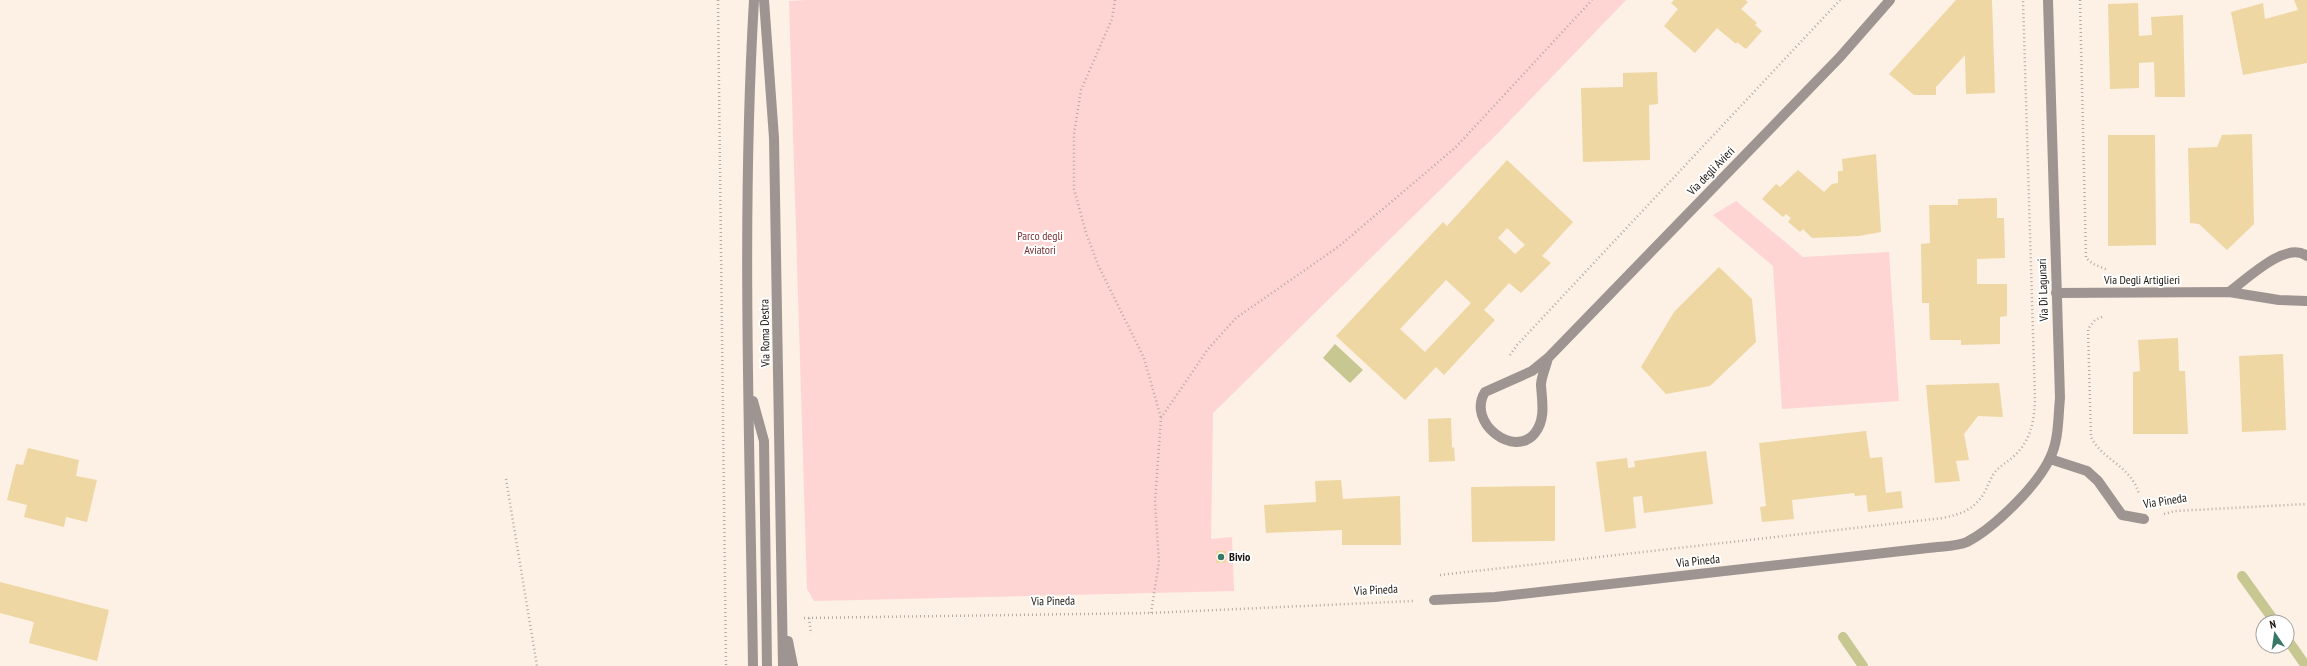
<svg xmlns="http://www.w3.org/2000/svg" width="2307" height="666" font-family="'PT Sans Narrow',sans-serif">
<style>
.green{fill:#fed5d3}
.water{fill:#c7c791}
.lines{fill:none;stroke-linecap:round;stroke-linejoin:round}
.stream{stroke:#c7c791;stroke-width:10}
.building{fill:#eed7a3;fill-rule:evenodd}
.path{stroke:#b6aba1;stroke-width:2.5;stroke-dasharray:1 3;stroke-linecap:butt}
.minor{stroke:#9e9592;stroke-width:10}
.tertiary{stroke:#9e9592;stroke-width:10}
.poi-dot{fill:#397866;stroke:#fff;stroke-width:1.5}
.labels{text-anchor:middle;stroke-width:4;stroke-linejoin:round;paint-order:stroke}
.street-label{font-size:12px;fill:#19140f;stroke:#fff}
.park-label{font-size:12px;fill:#793133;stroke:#fff}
.poi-label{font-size:12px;font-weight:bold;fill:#19140f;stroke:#fff;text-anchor:start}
</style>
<rect width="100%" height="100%" fill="#fdf0e4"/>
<!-- green -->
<g class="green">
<polygon points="807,0 1626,0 1497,134 1213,413 1211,539 1232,537 1234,591 814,601 807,589 789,1"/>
<polygon points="1736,201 1803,257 1889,252 1899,401 1782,409 1773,266 1713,215"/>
</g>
<!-- water -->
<polygon class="water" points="1335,344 1363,370 1350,383 1323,358"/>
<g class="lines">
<!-- stream -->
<g class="stream">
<polyline points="2242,576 2275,622"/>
<polyline points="1843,637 1863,666"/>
<polyline points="2287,639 2306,666"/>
</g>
</g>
<!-- building -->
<g class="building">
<polygon points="1674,0 1745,0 1748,2 1741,9 1757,23 1755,25 1762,31 1746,49 1737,42 1736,44 1717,28 1695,53 1664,26 1678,9 1671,3"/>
<polygon points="1956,0 1992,0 1995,93 1966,94 1965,55 1936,87 1936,95 1914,95 1889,74"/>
<polygon points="2294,0 2307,0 2307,63 2243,75 2231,12 2263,3 2265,19 2298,10"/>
<polygon points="2138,3 2139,36 2152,35 2151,17 2183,15 2185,97 2155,97 2154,62 2139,63 2139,88 2110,89 2108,4"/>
<polygon points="1657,72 1658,104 1649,105 1650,160 1583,162 1581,88 1623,87 1623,73"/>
<polygon points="2252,134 2254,224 2227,250 2199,224 2190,223 2188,148 2217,147 2222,135"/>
<polygon points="2108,135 2155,135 2156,245 2108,246"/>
<polygon points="1876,154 1881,232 1859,236 1812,238 1803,229 1800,232 1788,222 1791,218 1786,214 1783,217 1762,199 1776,184 1780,187 1798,170 1824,192 1832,184 1838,183 1838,171 1843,171 1842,159"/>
<path d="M1507 160 1573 222 1542 256 1551 263 1521 293 1509 283 1484 310 1495 320 1444 375 1436 367 1405 400 1336 336 1443 222 1447 226ZM1507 228 1525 245 1515 254 1498 238ZM1446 280 1471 303 1425 352 1400 329Z"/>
<polygon points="1997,198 1997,218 2004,218 2005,258 1977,259 1977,284 2007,284 2007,316 2000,317 2000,344 1961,345 1961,340 1930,340 1929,303 1922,303 1921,244 1930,243 1929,205 1958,205 1958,199"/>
<polygon points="1719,267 1752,299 1756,342 1710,386 1666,394 1641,367 1674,312"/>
<polygon points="2178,338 2179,371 2185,371 2188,434 2133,434 2133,372 2140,371 2138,340"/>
<polygon points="2283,354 2286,430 2242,432 2239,356"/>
<polygon points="1999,383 2003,417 1978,416 1964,434 1969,460 1956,461 1960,481 1935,483 1926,385"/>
<polygon points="1451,418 1452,448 1454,447 1455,461 1429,462 1428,419"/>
<polygon points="1866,431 1870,458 1882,457 1886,493 1901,491 1903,508 1868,512 1866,495 1855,496 1854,493 1792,500 1794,519 1762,522 1760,507 1766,506 1759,443"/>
<polygon points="28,448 79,460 76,476 97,480 87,522 66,517 64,527 24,517 27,505 7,500 16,464 23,465"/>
<polygon points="1706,451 1713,504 1644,513 1642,496 1633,497 1636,528 1605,532 1596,462 1627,458 1628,468 1635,467 1634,461"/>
<polygon points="1341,480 1343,499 1400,496 1401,545 1342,545 1342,530 1266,533 1264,505 1316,502 1315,481"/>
<polygon points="1555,486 1555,541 1472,542 1471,487"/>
<rect x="1216" y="551" width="10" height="12"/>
<polygon points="0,582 109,610 97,661 29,643 34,622 0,613"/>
</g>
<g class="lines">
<!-- path -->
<g class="path">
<polyline points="718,0 726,666"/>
<polyline points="1115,0 1112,19 1081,90 1074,134 1074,189 1086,233 1098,265 1144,358 1161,418"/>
<polyline points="2080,0 2086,258 2093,264 2108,270"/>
<path d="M2102 317 2095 320 2088 329 2091 437C2102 460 2133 467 2139 495"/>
<polyline points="1510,355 1517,345 1840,0"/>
<polyline points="506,479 537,666"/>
<polyline points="2164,514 2175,511 2307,504"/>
<path d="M1440 575 1943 518C1961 514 1974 510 1984 493 1988 486 1990 479 1995 472 2001 465 2008 462 2014 456 2031 440 2034 422 2035 400L2023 0"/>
<polyline points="1151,613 1159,562 1155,502 1161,418 1208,349 1236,318 1338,247 1456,147 1592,0"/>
<polyline points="804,618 1151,613 1413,601"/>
<polyline points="809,618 811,634"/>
</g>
<!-- minor -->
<g class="minor">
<path d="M2229 292C2246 280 2286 240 2307 256"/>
<polyline points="2056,293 2229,292 2279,300 2307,301"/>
<path d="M1548 358C1546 367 1541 377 1541 385 1542 401 1546 419 1535 433 1515 459 1466 423 1485 392L1532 371 1548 358 1840 57 1890 0"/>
<polyline points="2050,459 2087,471 2098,481 2122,515 2144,519"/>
<path d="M1434 600 1495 597 1928 548C1940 546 1956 547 1967 542 1994 528 2037 486 2050 458 2059 440 2058 418 2060 398L2048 0"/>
</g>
<!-- tertiary -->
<g class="tertiary">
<polyline points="764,0 774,138 783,666"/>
<polyline points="753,401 764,441 767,666"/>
<polyline points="788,641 793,666"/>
<path d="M753 666C750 444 741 222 754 0"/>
</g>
</g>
<!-- markers -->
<circle class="poi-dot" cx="1221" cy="557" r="4"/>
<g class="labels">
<!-- street labels -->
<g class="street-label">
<text transform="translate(1711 171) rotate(-46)" y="4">Via degli Avieri</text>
<text x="2142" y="284">Via Degli Artiglieri</text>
<text transform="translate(2043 290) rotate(-92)" y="4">Via Di Lagunari</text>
<text transform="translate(765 333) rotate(-91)" y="4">Via Roma Destra</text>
<text transform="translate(2165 501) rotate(-9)" y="4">Via Pineda</text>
<text transform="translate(1698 561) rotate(-6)" y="4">Via Pineda</text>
<text transform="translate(1376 590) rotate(-3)" y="4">Via Pineda</text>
<text transform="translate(1053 601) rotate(-1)" y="4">Via Pineda</text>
</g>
<!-- park labels -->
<g class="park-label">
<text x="1040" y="240">Parco degli<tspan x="1040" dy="14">Aviatori</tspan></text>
</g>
<!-- poi labels -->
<g class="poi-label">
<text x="1229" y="561">Bivio</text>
</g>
</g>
<!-- north arrow -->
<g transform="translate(2275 634) rotate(347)"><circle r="19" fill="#ffffff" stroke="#a3a19f"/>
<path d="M0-3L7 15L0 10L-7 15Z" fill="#397866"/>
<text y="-6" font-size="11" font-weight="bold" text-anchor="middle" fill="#19140f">N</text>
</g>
</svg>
